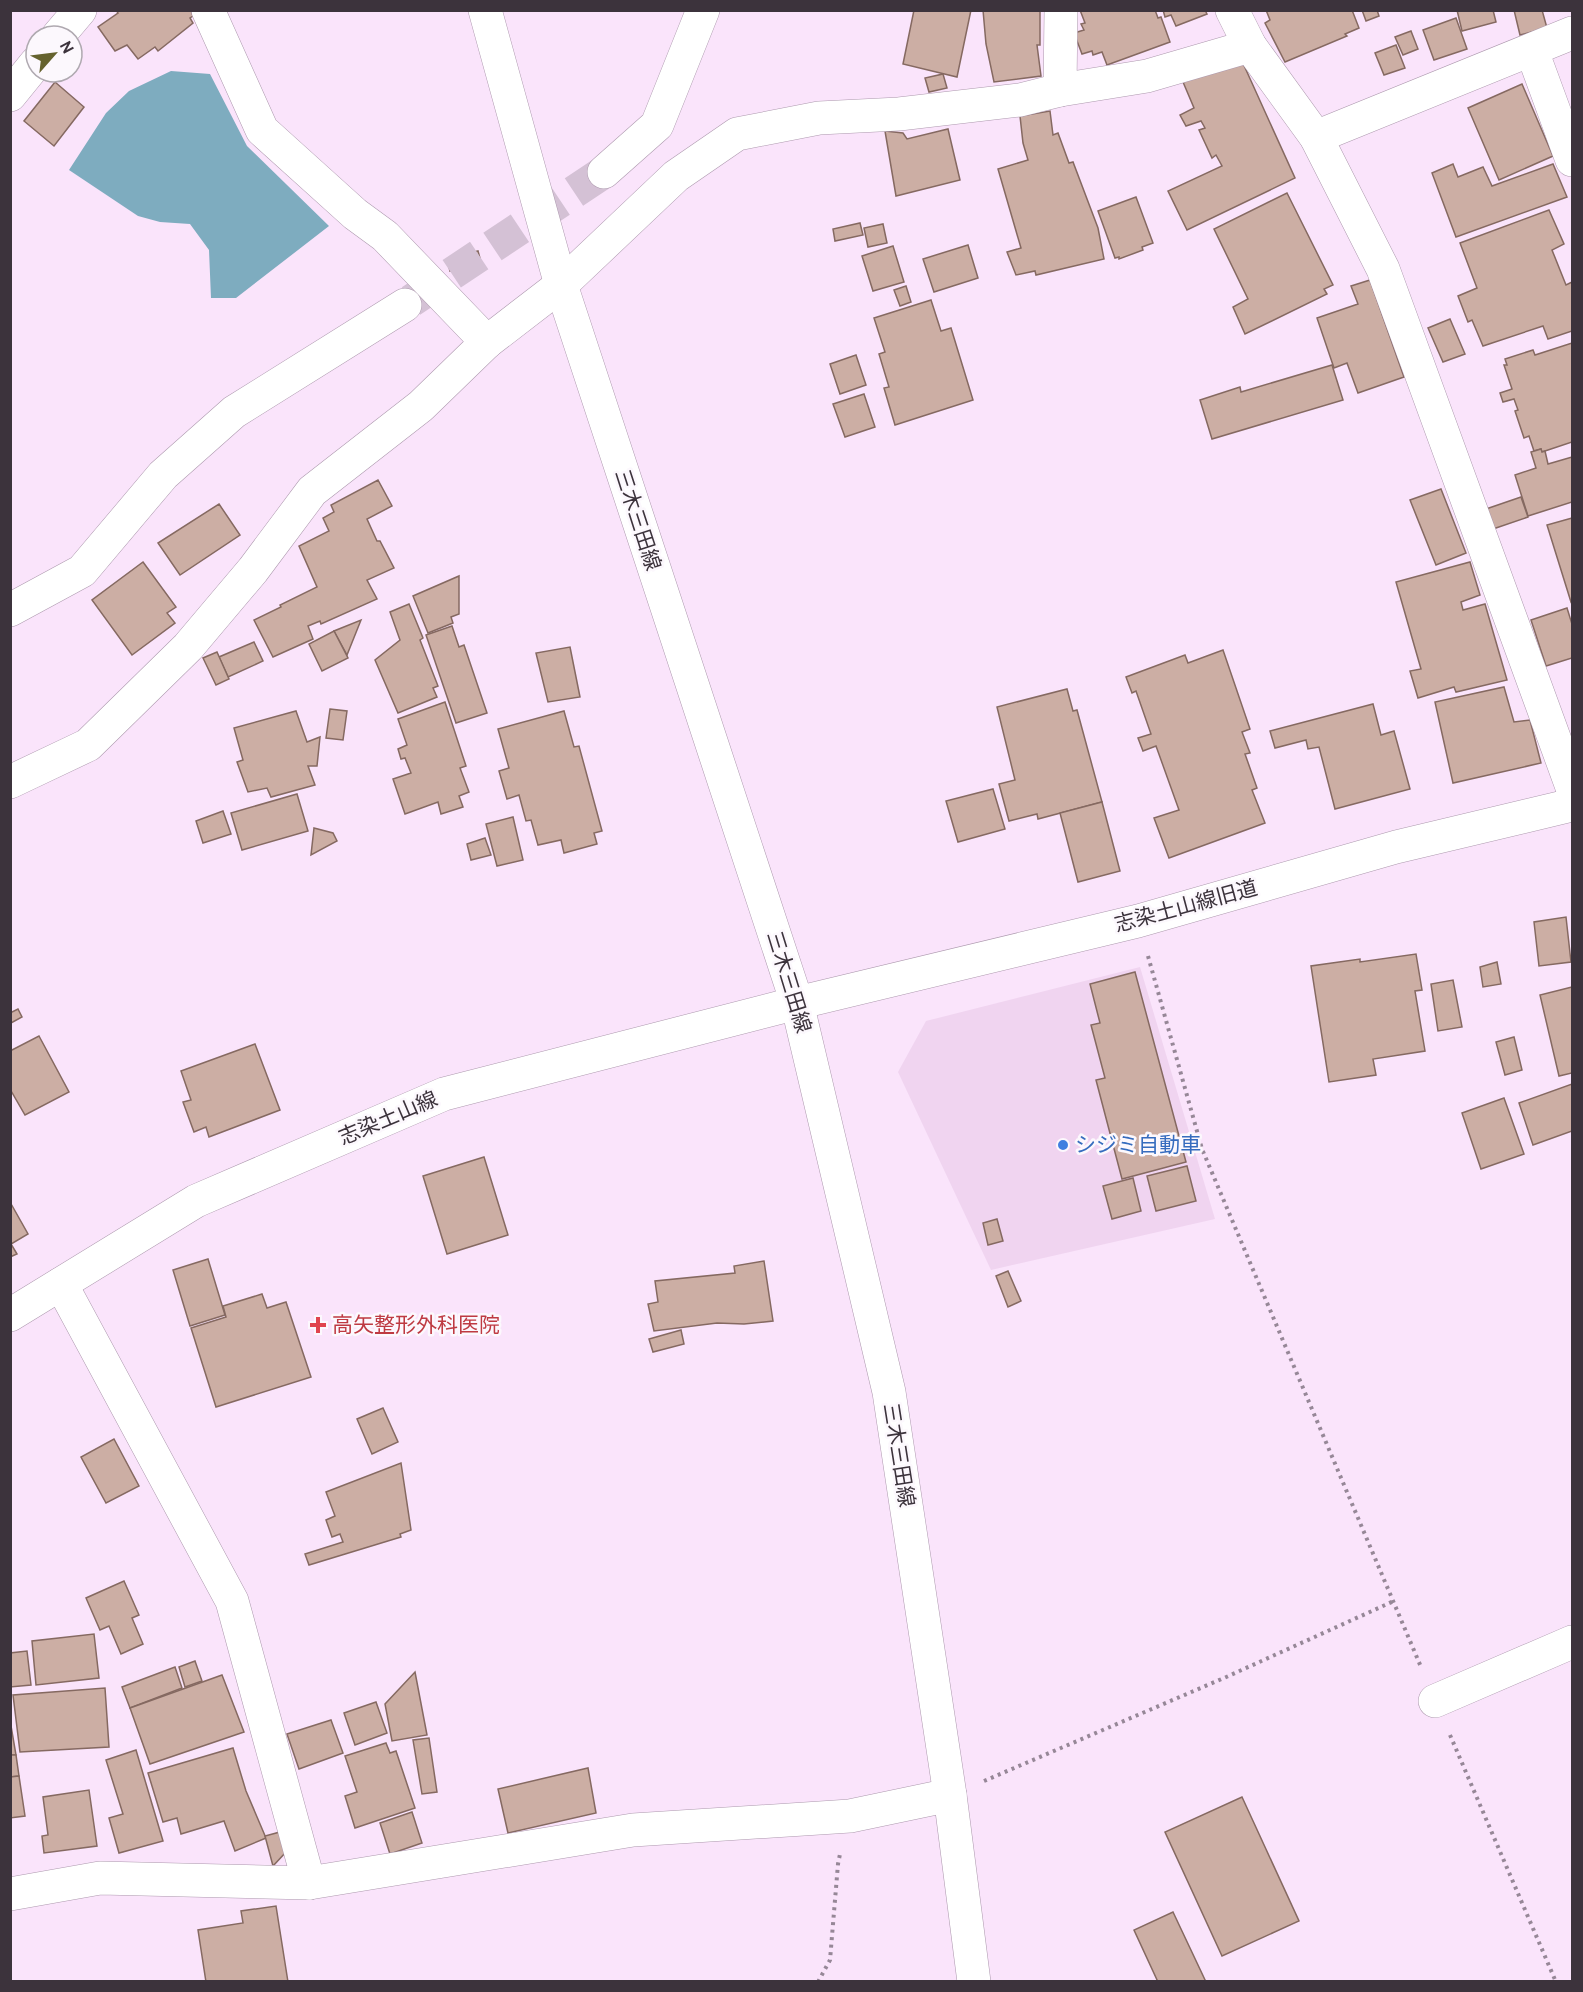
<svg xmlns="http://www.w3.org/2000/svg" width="1583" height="1992" font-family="Overpass,'Noto Sans JP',sans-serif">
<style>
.built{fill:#f0d4f0}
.water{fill:#7eacbf}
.building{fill:#ccaea4;stroke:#856961;stroke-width:1.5}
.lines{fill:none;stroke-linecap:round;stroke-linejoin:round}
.minor-tunnel{stroke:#d4c1d5;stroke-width:33;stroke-dasharray:33 16;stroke-linecap:butt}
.minor-casing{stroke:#ad99ae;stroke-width:34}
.major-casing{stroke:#ad99ae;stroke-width:34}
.path{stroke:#968797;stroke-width:4;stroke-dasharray:3 4.5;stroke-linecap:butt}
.minor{stroke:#fff;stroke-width:33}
.major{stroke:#fff;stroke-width:33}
.shop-dot{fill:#3f7fe0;stroke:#fcf8fd;stroke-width:2}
.health-dot{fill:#e0444e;stroke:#fcf8fd;stroke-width:2}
.labels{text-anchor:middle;stroke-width:5;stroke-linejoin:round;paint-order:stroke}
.street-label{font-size:21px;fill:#3c333c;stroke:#fcf8fd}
.shop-label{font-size:21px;fill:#366cbe;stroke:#fcf8fd;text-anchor:start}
.health-label{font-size:21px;fill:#be3a42;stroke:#fcf8fd;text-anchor:start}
</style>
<rect width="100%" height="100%" fill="#fae4fb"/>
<!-- built -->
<polygon class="built" points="1140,967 1215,1219 991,1270 898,1072 926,1021"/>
<!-- water -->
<polygon class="water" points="171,71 210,74 247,146 329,226 236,298 211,298 209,250 190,224 160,222 138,216 69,170 106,113 129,91"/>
<!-- building -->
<g class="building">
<polygon points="116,10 191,10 193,16 190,18 193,23 158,51 155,47 138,59 127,45 115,51 98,27 118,13"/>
<polygon points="914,10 971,10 957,77 903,64"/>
<polygon points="983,10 1040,10 1040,45 1037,45 1041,76 994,82 986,44"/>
<polygon points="1080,10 1155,10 1158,18 1161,17 1170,42 1107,65 1102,52 1093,55 1092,51 1082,54 1074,33 1084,30 1081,24 1085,23"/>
<polygon points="1163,10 1205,10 1207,14 1176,26 1171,15 1165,17"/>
<polygon points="1266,10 1352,10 1359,28 1345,34 1347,36 1285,62 1265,23 1270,20"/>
<polygon points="1362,10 1377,10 1379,16 1366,21"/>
<polygon points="1457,10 1493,10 1496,22 1462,31"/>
<polygon points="1514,10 1542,10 1547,28 1520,35"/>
<polygon points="1456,18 1467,49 1434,60 1423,30"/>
<polygon points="1411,31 1418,49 1403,55 1395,37"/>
<polygon points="1396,45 1405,68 1384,75 1375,53"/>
<polygon points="1242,61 1295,178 1187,230 1168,191 1222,166 1216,155 1212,158 1199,130 1205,128 1201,121 1186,126 1180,115 1194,108 1183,82"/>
<polygon points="943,74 947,88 929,92 925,78"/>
<polygon points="55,82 84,107 54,146 24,121"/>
<polygon points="1522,84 1553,156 1499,180 1468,108"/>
<polygon points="1050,111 1053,135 1058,133 1069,163 1073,162 1098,228 1104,259 1036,275 1035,271 1016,275 1007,252 1021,248 998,169 1028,160 1023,143 1020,116"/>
<polygon points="948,129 960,180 896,196 885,131 903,133 907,139"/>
<polygon points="1453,164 1458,177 1483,167 1492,186 1553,164 1567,197 1456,237 1432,173"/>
<polygon points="1287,193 1333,285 1324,289 1327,294 1245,334 1233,307 1248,299 1214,229"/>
<polygon points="1136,197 1153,243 1142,247 1143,250 1119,259 1119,257 1115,258 1098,211"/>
<polygon points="1549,210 1564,244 1552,250 1566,285 1572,282 1572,331 1548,339 1543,326 1483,346 1472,320 1468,322 1458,296 1477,288 1460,243"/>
<polygon points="860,223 863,235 835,241 833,229"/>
<polygon points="883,224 887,243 868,247 864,228"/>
<polygon points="968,245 978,278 934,292 923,259"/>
<polygon points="893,246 904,282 873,291 862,256"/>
<polygon points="478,251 481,262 450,271 447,259"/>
<polygon points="1370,280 1404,377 1358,393 1347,363 1334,368 1317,318 1358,304 1351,286"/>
<polygon points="906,286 911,302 900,306 894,290"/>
<polygon points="931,300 941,331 951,328 973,400 895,425 884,388 889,387 879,354 885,352 874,318"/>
<polygon points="1450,319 1465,354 1443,362 1428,328"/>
<polygon points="1572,343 1572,442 1542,452 1541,449 1534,451 1529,436 1524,438 1515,411 1518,410 1514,399 1503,402 1500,393 1512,389 1504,365 1507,365 1505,359 1533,350 1535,355"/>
<polygon points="856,355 866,385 840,394 830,364"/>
<polygon points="1332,365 1343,400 1212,439 1200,400 1240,387 1241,392"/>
<polygon points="864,394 875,427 845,437 833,404"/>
<polygon points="1541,449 1542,452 1545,451 1548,464 1572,457 1572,502 1528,516 1515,475 1536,468 1531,452"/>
<polygon points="378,480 392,506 367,519 377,541 380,541 394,568 367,580 377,599 321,624 320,621 308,626 313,639 273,657 254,620 281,607 280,605 317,587 299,546 329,531 323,518 334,512 331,505"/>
<polygon points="1441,489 1466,553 1436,565 1410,500"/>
<polygon points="1521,497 1528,517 1493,529 1486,509"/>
<polygon points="219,504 240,535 180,575 158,543"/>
<polygon points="1572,518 1572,601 1571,602 1547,525"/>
<polygon points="143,562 176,607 167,613 175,623 132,655 92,600"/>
<polygon points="1470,562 1480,595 1461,602 1463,610 1485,604 1507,680 1456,692 1454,687 1418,698 1410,671 1421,669 1396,582"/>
<polygon points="459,576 459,614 451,617 453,623 428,633 413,596"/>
<polygon points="409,604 423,638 420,640 438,686 433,688 437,697 398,713 375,660 400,640 390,612"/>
<polygon points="1567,608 1572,624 1572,658 1546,666 1531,620"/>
<polygon points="361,620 347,655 334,631"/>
<polygon points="452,626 459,647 464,645 487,713 456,723 426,635"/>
<polygon points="334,631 348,658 322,671 309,644"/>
<polygon points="254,642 263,661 228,677 219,657"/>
<polygon points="570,647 580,697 548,702 536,653"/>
<polygon points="1223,650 1250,729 1242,732 1250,753 1245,754 1257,788 1252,790 1265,823 1169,858 1154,818 1179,810 1156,746 1143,751 1138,738 1151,734 1136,691 1132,693 1126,677 1185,655 1188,663"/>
<polygon points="217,652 229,679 216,685 203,658"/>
<polygon points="1504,687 1514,722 1530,720 1541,763 1453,783 1435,702"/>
<polygon points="1067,689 1073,711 1077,710 1102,802 1038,819 1037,814 1009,821 999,784 1015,780 997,707"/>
<polygon points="445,702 466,766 460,768 469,792 459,796 463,807 441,814 438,802 405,814 393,779 411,773 405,758 401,759 398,749 407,745 398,719"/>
<polygon points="1373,704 1381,735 1394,731 1410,789 1335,809 1319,747 1308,749 1306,740 1275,748 1270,731"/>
<polygon points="330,709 347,711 343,740 326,738"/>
<polygon points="296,711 307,742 320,737 317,766 308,766 315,785 271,797 267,788 248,792 237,762 243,760 234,728"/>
<polygon points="564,711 574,747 579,746 602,831 594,833 597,844 564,853 561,840 538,845 531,820 526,821 519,795 507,799 499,771 509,768 498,729"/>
<polygon points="993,789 1005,829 958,842 946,801"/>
<polygon points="297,794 308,831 242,850 231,813"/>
<polygon points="1102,802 1120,871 1078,882 1060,813"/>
<polygon points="223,811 231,834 203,843 196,821"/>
<polygon points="513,817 523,860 497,866 486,824"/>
<polygon points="314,828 333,833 337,841 311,855"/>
<polygon points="485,838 491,855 471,860 467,844"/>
<polygon points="1566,917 1571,962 1539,966 1534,922"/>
<polygon points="1416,954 1422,990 1415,991 1425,1051 1373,1059 1376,1075 1329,1082 1311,966 1360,959 1360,962"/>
<polygon points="1497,962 1501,984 1483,987 1480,967"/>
<polygon points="1135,972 1186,1162 1122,1179 1096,1080 1105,1078 1091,1025 1100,1023 1090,984"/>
<polygon points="1453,980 1462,1027 1438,1031 1431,984"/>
<polygon points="1572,987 1572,1073 1559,1076 1540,995"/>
<polygon points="18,1009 22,1017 11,1023 10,1013"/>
<polygon points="39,1036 69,1092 25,1115 10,1089 10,1051"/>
<polygon points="1514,1037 1522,1070 1505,1075 1496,1042"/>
<polygon points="255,1044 280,1110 209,1137 206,1127 194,1132 183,1102 191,1100 181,1071"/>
<polygon points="1572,1084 1572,1131 1533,1145 1519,1103"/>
<polygon points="1504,1098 1524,1154 1481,1169 1462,1113"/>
<polygon points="484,1157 508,1235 447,1254 423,1176"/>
<polygon points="1187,1166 1196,1201 1156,1211 1147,1176"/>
<polygon points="1133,1178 1141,1211 1112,1219 1103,1186"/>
<polygon points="10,1202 28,1234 11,1244 17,1254 10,1257"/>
<polygon points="997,1219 1003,1241 988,1245 983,1223"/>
<polygon points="208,1259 225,1315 190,1326 173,1270"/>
<polygon points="764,1261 773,1321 744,1324 717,1323 654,1331 648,1304 658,1302 655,1281 735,1273 734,1266"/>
<polygon points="1008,1271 1021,1301 1008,1307 996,1276"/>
<polygon points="262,1294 267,1308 286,1302 311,1377 216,1407 191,1328 226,1317 223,1306"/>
<polygon points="681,1330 684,1344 653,1352 649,1339"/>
<polygon points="383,1408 398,1442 372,1454 357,1419"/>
<polygon points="114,1439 139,1486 106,1503 81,1457"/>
<polygon points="401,1463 411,1530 400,1534 401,1537 309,1565 305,1554 343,1542 340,1534 332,1537 326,1520 335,1516 326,1492"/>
<polygon points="124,1581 139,1615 132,1618 143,1644 121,1654 109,1626 100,1630 86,1598"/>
<polygon points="94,1634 99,1678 36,1685 32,1641"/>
<polygon points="27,1651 31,1685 10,1687 10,1653"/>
<polygon points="195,1661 202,1681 185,1687 179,1667"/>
<polygon points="175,1667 182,1688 130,1708 122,1687"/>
<polygon points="415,1672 427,1735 392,1741 385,1704"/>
<polygon points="222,1675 244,1732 150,1764 130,1708"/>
<polygon points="105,1688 109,1747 20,1752 13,1695"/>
<polygon points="376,1702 387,1733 355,1745 344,1713"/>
<polygon points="10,1720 16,1755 10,1755"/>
<polygon points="331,1720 343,1753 299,1769 287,1734"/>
<polygon points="429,1738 437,1792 422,1794 413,1740"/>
<polygon points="386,1743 390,1753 396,1751 415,1808 355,1828 345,1796 357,1792 345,1756"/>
<polygon points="233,1748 246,1791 266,1838 235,1851 224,1821 181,1834 177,1818 163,1822 148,1773"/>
<polygon points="136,1750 163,1841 119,1853 109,1818 123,1814 106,1760"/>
<polygon points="10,1755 16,1755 19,1776 10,1777"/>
<polygon points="588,1768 596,1813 508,1833 498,1789"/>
<polygon points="19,1776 25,1816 10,1818 10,1777"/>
<polygon points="89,1790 97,1846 44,1853 42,1836 48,1835 43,1797"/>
<polygon points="1242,1797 1299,1921 1222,1956 1165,1832"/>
<polygon points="412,1812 422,1843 390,1854 380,1823"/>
<polygon points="280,1832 286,1852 273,1866 265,1836"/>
<polygon points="276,1906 288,1982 206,1982 198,1930 243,1923 241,1911"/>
<polygon points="1173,1912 1206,1982 1158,1982 1134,1930"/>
</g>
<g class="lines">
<!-- minor-tunnel -->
<polyline class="minor-tunnel" points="411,301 604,172"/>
<defs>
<g id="minor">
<polyline points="208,10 262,130 355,214 385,236 487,342"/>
<polyline points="1232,10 1250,46 1316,137 1383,269 1572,787"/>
<polyline points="58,36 80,10"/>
<polyline points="1532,51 1572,160"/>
<polyline points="1060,90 1061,10"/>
<polyline points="10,95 36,63"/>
<polyline points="1316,137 1572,33"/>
<polyline points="604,172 657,125 703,10"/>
<polyline points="10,610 82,571 163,475 234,412 405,305"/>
<polyline points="10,782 88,745 188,647 253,570 312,491 421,406 487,342 561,285 676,176 737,134 819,118 899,114 1020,100 1060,90 1147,76 1250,46"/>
<polyline points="797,1003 1138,921 1396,847 1572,805"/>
<polyline points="61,1284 232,1601 309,1883"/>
<polyline points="1435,1701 1572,1642"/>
<polyline points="10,1894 100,1878 309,1883 633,1830 850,1816 950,1795"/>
</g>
<g id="major">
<polyline points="485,10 561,285 797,1003 889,1392 950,1795 974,1982"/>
<polyline points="10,1315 196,1201 444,1094 797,1003"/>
</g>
</defs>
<!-- minor casing -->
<use href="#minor" class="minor-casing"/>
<!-- major casing -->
<use href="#major" class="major-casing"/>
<!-- path -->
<g class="path">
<polyline points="1148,956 1202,1149 1421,1667"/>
<polyline points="1450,1735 1556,1982"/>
<polyline points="984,1781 1224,1678 1394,1601"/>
<polyline points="818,1982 830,1960 838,1864 840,1854"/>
</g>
<!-- minor -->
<use href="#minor" class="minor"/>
<!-- major -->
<use href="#major" class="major"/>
</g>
<!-- markers -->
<circle class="shop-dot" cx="1063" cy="1145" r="6"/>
<path class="health-dot" d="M315 1316h6v6h6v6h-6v6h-6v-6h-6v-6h6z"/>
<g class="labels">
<!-- street labels -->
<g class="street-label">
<text transform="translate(638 520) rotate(72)" y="7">三木三田線</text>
<text transform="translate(1186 906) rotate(-15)" y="7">志染土山線旧道</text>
<text transform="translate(789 982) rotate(73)" y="7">三木三田線</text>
<text transform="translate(388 1118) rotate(-23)" y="7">志染土山線</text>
<text transform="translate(899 1455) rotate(81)" y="7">三木三田線</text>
</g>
<!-- shop labels -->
<g class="shop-label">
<text x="1075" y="1152">シジミ自動車</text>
</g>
<!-- health labels -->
<g class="health-label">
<text x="332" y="1332">高矢整形外科医院</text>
</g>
</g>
<!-- border -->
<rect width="1583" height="1992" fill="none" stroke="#3c333c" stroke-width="24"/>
<!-- north arrow -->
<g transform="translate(54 54) rotate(62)"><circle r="28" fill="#fcf8fd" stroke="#afa9b0" stroke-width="1.5"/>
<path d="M0-4.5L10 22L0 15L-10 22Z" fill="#65622e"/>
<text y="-9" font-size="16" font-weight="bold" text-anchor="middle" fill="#3c333c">N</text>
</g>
</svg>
